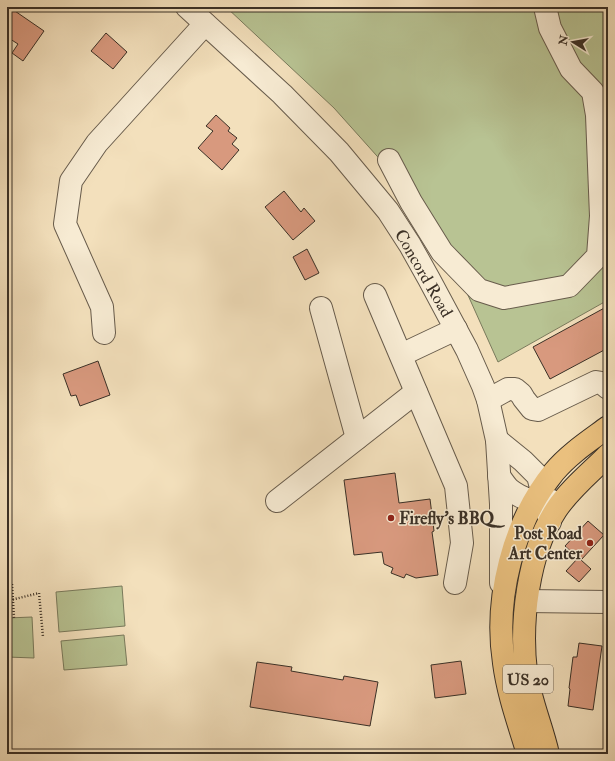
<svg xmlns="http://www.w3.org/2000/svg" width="615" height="761" font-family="'IM FELL Double Pica',serif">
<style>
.green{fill:#b8c393;stroke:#797a5c}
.building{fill:#d8997e;stroke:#3a3026}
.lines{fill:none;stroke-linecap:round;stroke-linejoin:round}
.minor-casing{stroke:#685c4c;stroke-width:24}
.major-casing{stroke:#3a3026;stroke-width:24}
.path{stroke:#3a3026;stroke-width:2.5;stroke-dasharray:1 2;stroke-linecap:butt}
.minor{stroke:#f7ebd3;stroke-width:22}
.major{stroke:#eac07e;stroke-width:22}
.poi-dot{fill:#8f2418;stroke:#f7ebd3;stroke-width:1.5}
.labels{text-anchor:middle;stroke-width:3;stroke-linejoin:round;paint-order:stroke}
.shield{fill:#f7ebd3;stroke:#73685a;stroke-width:1}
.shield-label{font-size:16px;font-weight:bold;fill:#3a3026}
.street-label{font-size:17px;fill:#3a3026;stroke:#f7ebd3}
.poi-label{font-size:17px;font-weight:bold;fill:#3a3026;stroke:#f7ebd3;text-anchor:start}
</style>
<rect width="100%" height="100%" fill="#f3e0bc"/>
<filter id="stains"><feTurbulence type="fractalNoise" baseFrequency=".005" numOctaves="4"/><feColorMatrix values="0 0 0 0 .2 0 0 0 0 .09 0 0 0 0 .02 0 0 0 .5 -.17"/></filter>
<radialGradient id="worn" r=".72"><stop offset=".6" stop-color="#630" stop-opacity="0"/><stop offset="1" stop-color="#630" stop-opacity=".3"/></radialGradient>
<!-- green -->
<g class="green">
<polygon points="226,7 608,7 608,300 498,362 467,293 385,165 334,108"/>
<polygon points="122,586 125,626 59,632 56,592"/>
<polygon points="32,617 34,658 7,657 7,618"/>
<polygon points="124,635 127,665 64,670 61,641"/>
</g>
<!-- building -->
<g class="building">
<polygon points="12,9 44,31 23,61 12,53 18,44 7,37 7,17"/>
<polygon points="106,33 127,52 113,69 91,51"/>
<polygon points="216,115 230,128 228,131 237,138 232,144 239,150 222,170 198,148 213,131 206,126"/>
<polygon points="284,191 301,212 304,208 315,221 293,240 265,207"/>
<polygon points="307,249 319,273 305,280 293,257"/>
<polygon points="608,306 608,348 550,379 533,347"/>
<polygon points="98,361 110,395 80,406 76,395 71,396 63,374"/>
<polygon points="395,473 399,503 430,499 434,531 432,532 438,575 416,578 406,574 404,578 391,573 393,568 384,564 382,552 354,555 344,480"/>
<polygon points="588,521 604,535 581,560 591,569 579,582 566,571 578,558 579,559 565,546"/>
<polygon points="579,643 602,646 593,710 568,706 570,689 569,688 573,657 577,657"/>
<polygon points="461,661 466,694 435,698 431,665"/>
<polygon points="257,662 292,667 291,671 343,680 344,676 378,682 370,726 250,707"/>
</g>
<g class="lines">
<defs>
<g id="minor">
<polyline points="187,7 282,94 339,152 388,211 410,245 429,279 467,350 483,386 488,400 497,440 501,504 501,583"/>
<polyline points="389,160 411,202 442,252 479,290 504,298 569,286 598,256 601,216 597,115 593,92 571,69 550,28 545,7"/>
<polyline points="375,295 456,486 462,543 455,583"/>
<polyline points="321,308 357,438"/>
<polyline points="104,333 102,307 65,224 71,181 97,143 205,24"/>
<polyline points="401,355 456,329"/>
<polyline points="488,400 508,389 515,389 521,394 524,399 532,409 538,410 596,382 602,383 608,388"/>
<polyline points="497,440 523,461 538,476 550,522"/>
<path d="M499 476C502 480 505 485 509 489 520 498 538 505 552 501"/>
<polyline points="277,501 416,392"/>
<polyline points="527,601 608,602"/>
</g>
<g id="major">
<path d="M528 754C519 724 508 694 504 663 494 599 513 522 554 472 569 454 589 441 608 427"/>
<path d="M548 754C542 727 530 700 526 672 520 622 528 553 556 510 569 490 591 472 608 455"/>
</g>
</defs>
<!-- minor casing -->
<use href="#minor" class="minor-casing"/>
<!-- major casing -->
<use href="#major" class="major-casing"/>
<!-- path -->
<g class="path">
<polyline points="12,584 14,618"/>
<polyline points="7,601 39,593 43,637"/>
</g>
<!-- minor -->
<use href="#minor" class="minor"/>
<!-- major -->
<use href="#major" class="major"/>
</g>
<!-- markers -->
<g class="poi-dot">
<circle cx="391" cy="518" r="4"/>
<circle cx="590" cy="543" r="4"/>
</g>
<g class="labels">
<!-- shield labels -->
<rect class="shield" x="503" y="665" width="50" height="28" rx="3"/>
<g class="shield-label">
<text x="528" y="685">US 20</text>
</g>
<!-- street labels -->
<g class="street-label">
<text transform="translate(424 273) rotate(60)" y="6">Concord Road</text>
</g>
<!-- poi labels -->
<g class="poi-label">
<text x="399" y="524">Firefly's BBQ</text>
<text x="582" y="539" text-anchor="end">Post Road<tspan x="582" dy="20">Art Center</tspan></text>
</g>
</g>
<!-- margin -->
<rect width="615" height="761" fill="none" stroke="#f3e0bc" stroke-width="24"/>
<rect x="8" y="8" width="599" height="745" fill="none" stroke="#3a3026" stroke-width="2"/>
<rect x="12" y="12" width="591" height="737" fill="none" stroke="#3a3026"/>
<!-- north arrow -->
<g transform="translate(573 42) rotate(281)" stroke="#f7ebd3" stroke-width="3" paint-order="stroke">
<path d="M0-3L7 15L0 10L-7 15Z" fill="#3a3026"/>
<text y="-6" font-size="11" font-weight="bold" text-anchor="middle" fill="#3a3026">N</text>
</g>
<rect width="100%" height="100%" filter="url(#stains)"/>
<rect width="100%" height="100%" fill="url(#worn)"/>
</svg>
